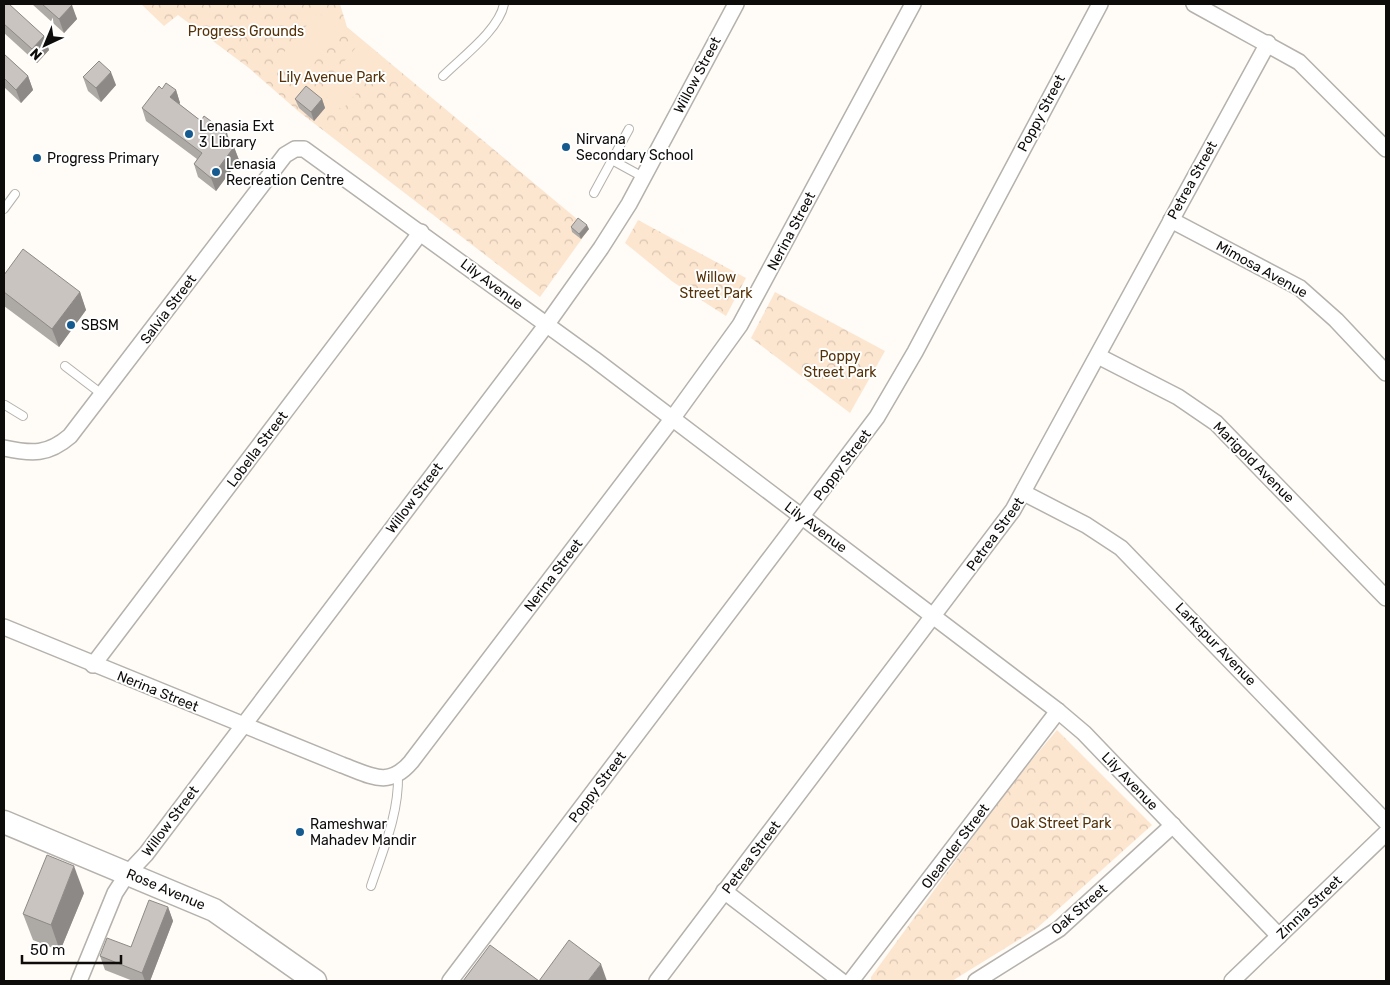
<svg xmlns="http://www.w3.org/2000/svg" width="1390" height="985" font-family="Rubik,sans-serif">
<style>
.forest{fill:url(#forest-crowns)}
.pitch{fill:#fde6d0}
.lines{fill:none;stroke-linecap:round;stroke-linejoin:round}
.lane-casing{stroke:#b5b1ac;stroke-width:10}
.street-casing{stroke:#b5b1ac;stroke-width:18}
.secondary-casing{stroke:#b5b1ac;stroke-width:25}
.lane{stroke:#fff;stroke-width:8}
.street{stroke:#fff;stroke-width:15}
.secondary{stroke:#fff;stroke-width:22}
.wall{fill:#ada9a5}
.shaded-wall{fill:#8d8986}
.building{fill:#c9c4c0;stroke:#8d8986}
.poi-dot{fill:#165b90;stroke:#fff;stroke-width:2}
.labels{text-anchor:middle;stroke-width:4;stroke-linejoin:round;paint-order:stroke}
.park-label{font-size:14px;fill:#553207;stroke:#fff}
.street-label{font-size:14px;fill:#0e0c0a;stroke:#fff}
.poi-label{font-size:14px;fill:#0e0c0a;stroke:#fff;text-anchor:start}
</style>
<defs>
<pattern id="forest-crowns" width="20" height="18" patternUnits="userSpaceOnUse" patternTransform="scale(1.25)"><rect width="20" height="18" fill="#fde6d0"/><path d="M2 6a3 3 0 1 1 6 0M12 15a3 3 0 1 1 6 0" fill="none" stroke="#d8c4b1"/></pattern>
</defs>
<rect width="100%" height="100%" fill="#fffbf7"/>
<!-- forest -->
<g class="forest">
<polygon points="141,4 340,4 347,27 589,229 540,297 298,111 249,68 178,15 164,26"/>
<polygon points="638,220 746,278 726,316 673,282 625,243"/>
<polygon points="775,292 885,351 850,413 751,338"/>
<polygon points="1057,730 1152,825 1036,929 952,981 871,981 871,977 1010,786"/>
</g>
<!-- pitch -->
<g class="pitch">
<polygon points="318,12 341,32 302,77 279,58"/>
<polygon points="358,45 381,65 342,110 319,91"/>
</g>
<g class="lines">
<defs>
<g id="lane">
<path d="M443 76C462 57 499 30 504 4"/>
<polyline points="612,160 629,129"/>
<polyline points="594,193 612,160 643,177"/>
<polyline points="4,209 15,194"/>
<polyline points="65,366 103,395"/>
<polyline points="5,405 23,416"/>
<path d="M371 886C383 850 399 814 398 775"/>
</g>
<g id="street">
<polyline points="1194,4 1299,62 1386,149"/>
<polyline points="1171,220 1300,288 1336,320 1386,373"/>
<polyline points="1098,356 1178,397 1216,423 1386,598"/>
<path d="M4 448C32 454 48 455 70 436L285 155 295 149H304L594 359 1058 711 1084 733 1279 936"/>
<polyline points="1024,493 1086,525 1121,548 1386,822"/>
<path d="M4 627 342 765C370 775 388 789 411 762L672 419 740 325 913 4"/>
<polyline points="93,665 421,232"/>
<polyline points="724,891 841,981"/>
<polyline points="79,981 115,893 128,873 146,854 547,324 601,248 629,204 736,4"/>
<polyline points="450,981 877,417 915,352 1100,4"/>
<polyline points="657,981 1013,510 1268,43"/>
<polyline points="851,981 1058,711"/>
<polyline points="976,981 1059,929 1173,825"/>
<polyline points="1232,981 1386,833"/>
</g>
<polyline id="secondary" points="4,822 214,910 315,981"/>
</defs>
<!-- lane casing -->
<use href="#lane" class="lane-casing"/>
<!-- street casing -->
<use href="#street" class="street-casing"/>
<!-- secondary casing -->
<use href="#secondary" class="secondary-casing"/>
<!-- lane -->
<use href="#lane" class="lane"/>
<!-- street -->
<use href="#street" class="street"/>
<!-- secondary -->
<use href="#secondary" class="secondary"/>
</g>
<!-- wall -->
<g class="wall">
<polygon points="4,4 44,36 49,50 37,63 4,33"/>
<polygon points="32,4 70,4 77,19 64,33"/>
<polygon points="4,54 28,76 33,90 21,103 4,87"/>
<polygon points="83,77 116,85 101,102 88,91"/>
<polygon points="162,89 176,90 180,103 179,104 234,147 239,160 216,191 198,177 194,164 197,159 146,121 142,108"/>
<polygon points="295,99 322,99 325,108 314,121 299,108"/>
<polygon points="571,227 589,229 581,239 572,232"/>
<polygon points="4,275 80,292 86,310 59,347 4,306"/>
<polygon points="84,893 60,951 33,940 23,914"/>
<polygon points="168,907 173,921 150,981 133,981 105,970 100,956 131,947"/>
</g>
<!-- shaded-wall -->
<g class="shaded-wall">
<polygon points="72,5 77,19 64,33 59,19"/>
<polygon points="44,36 49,50 37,63 32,49"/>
<polygon points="111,72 116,85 101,102 96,88"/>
<polygon points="28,76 33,90 21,103 16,90"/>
<polygon points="176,90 180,103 174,110 170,97"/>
<polygon points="322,99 325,108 314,121 311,112"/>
<polygon points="227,133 231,146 223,138"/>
<polygon points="234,147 239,160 216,191 211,178"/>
<polygon points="587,225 589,229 581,239 579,234"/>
<polygon points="80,292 86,310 59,347 52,329"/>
<polygon points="74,866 84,893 60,951 51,925"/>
<polygon points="168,907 173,921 150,981 145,981 142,973"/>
<polygon points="601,964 607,981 588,981"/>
</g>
<!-- building -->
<g class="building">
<polygon points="4,4 9,4 44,36 32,49 4,24"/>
<polygon points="42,4 70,4 72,5 59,19"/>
<polygon points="4,54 28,76 16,90 4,78"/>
<polygon points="99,61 111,72 96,88 83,77"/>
<polygon points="166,83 176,90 170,97 201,121 204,116 227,133 223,138 234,147 211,178 194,164 202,153 142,108 159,86 162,89"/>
<polygon points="306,86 322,99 311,112 295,99"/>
<polygon points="578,218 587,225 579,234 571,227"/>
<polygon points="23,249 80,292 52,329 4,292 4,275"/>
<polygon points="47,855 74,866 51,925 23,914"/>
<polygon points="149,900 168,907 142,973 100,956 107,938 131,947"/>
<polygon points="569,940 601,964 588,981 539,981"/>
<polygon points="490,945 539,981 463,981"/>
</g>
<!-- markers -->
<g class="poi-dot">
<circle cx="189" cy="134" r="5"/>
<circle cx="566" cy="147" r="5"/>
<circle cx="37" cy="158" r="5"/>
<circle cx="216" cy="172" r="5"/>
<circle cx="71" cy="325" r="5"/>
<circle cx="300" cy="832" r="5"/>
</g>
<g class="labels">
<!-- park labels -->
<g class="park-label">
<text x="246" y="36">Progress Grounds</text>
<text x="332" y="82">Lily Avenue Park</text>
<text x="716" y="282">Willow<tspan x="716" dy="16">Street Park</tspan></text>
<text x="840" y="361">Poppy<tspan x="840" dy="16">Street Park</tspan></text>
<text x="1061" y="828">Oak Street Park</text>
</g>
<!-- street labels -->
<g class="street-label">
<text transform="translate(697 75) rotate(-62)" y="5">Willow Street</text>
<text transform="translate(1041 113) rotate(-62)" y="5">Poppy Street</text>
<text transform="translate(1192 180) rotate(-61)" y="5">Petrea Street</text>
<text transform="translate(791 231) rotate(-62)" y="5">Nerina Street</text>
<text transform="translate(1262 269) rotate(29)" y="5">Mimosa Avenue</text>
<text transform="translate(492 284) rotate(37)" y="5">Lily Avenue</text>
<text transform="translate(168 309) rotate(-53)" y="5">Salvia Street</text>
<text transform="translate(257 449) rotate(-53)" y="5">Lobella Street</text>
<text transform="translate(1254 462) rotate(45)" y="5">Marigold Avenue</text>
<text transform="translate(842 465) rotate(-53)" y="5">Poppy Street</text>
<text transform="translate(414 498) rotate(-53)" y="5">Willow Street</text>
<text transform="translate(816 527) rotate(37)" y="5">Lily Avenue</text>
<text transform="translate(995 534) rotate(-54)" y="5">Petrea Street</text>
<text transform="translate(553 575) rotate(-53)" y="5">Nerina Street</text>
<text transform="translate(1216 644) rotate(46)" y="5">Larkspur Avenue</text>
<text transform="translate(158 691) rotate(22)" y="5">Nerina Street</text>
<text transform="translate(1130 781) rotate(46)" y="5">Lily Avenue</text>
<text transform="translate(597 787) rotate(-53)" y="5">Poppy Street</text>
<text transform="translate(170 821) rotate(-53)" y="5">Willow Street</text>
<text transform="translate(955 846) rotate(-53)" y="5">Oleander Street</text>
<text transform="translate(751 857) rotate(-53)" y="5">Petrea Street</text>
<text transform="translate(166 889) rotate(23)" y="5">Rose Avenue</text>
<text transform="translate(1309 907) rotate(-44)" y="5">Zinnia Street</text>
<text transform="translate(1079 909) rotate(-41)" y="5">Oak Street</text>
</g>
<!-- poi labels -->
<g class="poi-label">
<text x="199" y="131">Lenasia Ext<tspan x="199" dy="16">3 Library</tspan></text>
<text x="576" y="144">Nirvana<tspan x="576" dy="16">Secondary School</tspan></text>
<text x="47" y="163">Progress Primary</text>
<text x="226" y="169">Lenasia<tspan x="226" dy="16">Recreation Centre</tspan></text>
<text x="81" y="330">SBSM</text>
<text x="310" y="829">Rameshwar<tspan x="310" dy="16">Mahadev Mandir</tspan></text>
</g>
</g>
<!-- border -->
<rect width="1390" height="985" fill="none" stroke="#0e0c0a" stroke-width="10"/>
<!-- north arrow -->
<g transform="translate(45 45) rotate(224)" stroke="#ffffff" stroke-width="4" paint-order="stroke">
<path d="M0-4L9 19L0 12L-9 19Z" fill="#0e0c0a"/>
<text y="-8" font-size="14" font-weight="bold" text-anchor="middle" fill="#0e0c0a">N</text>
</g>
<!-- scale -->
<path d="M22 955v8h99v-8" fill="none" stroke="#0e0c0a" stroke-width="2.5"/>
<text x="30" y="955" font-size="15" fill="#0e0c0a" stroke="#ffffff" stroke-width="4" paint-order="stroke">50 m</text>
</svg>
